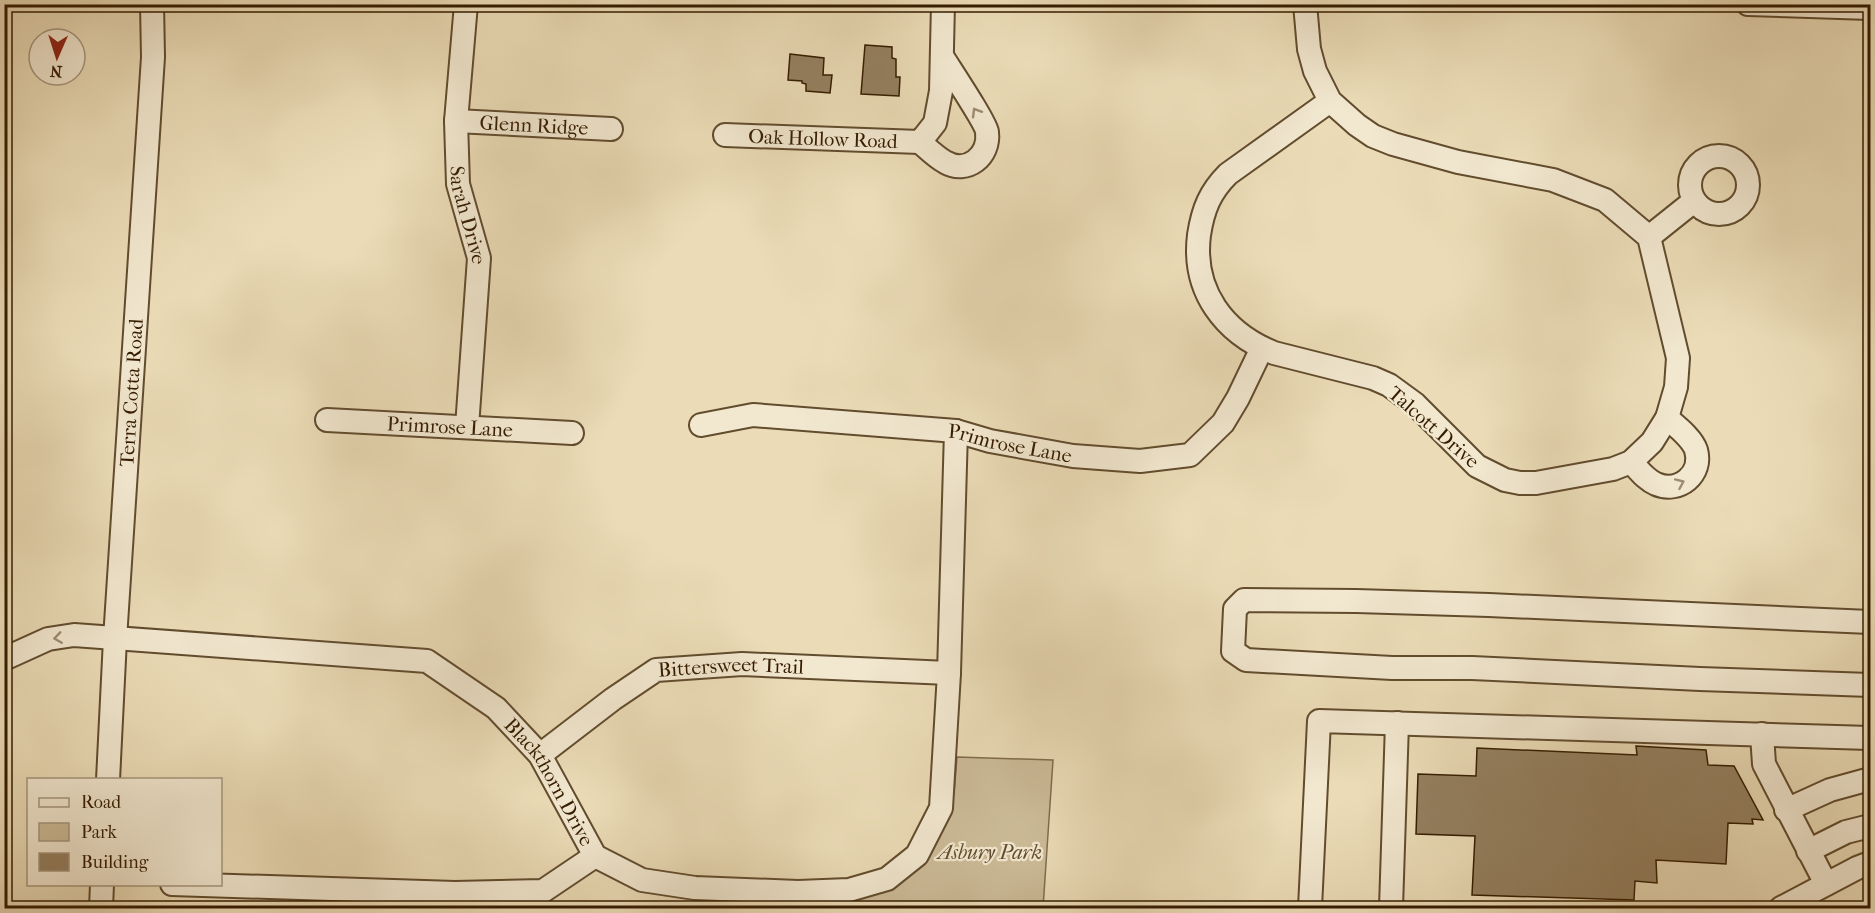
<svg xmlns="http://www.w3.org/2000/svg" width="1875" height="913" font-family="'IM FELL French Canon',serif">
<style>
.green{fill:#ccbb98;stroke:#806c4c;stroke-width:1.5}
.building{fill:#948060;stroke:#351c01;stroke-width:1.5}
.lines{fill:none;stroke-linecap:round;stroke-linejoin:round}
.minor-casing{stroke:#624c2e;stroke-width:26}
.minor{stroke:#f2e8d0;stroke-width:22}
.oneway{stroke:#9d8c73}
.labels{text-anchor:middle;stroke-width:4.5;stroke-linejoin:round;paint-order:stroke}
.street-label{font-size:20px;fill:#351c01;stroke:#f2e8d0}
.park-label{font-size:20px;font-style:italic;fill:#624c2e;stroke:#f2e8d0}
</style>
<rect width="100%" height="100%" fill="#ebdcb7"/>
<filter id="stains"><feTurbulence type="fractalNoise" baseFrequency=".00333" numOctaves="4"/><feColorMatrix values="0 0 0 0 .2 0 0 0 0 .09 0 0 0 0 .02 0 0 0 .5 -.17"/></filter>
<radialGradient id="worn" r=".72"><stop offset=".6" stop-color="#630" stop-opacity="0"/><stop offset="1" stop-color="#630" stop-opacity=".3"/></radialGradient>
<!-- green -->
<polygon class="green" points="957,757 1053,760 1043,908 839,908 840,898 890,883 944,820 954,794"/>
<!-- building -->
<g class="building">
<polygon points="865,45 892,47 892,58 896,59 896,77 900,77 899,96 861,94"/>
<polygon points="790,54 824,58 823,75 832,75 830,93 806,91 806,84 802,83 802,81 788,80"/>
<polygon points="1636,746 1706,750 1708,765 1734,766 1763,820 1752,819 1753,824 1728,823 1726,864 1656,860 1657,883 1635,881 1634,900 1472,895 1475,836 1416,834 1418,774 1476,776 1477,748 1637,755"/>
</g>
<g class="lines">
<defs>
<g id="minor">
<path id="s1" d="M466 4 456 121 458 184 479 258 467 427"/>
<path d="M1305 4 1309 49 1315 71 1330 101 1357 125 1373 136 1393 144 1458 162 1553 180 1605 200 1649 237 1678 358 1676 387 1667 418 1652 442 1631 462 1613 469 1536 483H1520L1505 480 1477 466 1415 404 1389 385 1373 378 1274 353C1224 333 1192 291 1199 235 1203 209 1210 192 1228 174L1330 101"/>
<polyline points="1748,4 1870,8"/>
<path id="s2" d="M456 121 611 129"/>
<path id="s3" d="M725 135 920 142 935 123 941 91 943 4"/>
<path d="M920 142C928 149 936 157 945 162 967 175 990 156 987 132 986 123 950 69 942 56"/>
<circle cx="1719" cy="185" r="29"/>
<polyline points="1649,237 1694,201"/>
<path id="s4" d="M327 420 572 433"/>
<path id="s5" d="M701 425 753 415 956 431 990 441 1073 456 1140 461 1190 455 1223 423 1238 398 1262 348"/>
<path d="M1631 462C1639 470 1646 480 1656 484 1679 494 1703 474 1696 450 1692 438 1676 426 1667 418"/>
<polyline points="1870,622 1489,605 1356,601 1244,600 1235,609 1233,651 1246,660 1392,668 1472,668 1700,679 1870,685"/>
<path id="s6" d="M4 659 48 639 74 635 427 661 496 708 540 755 595 856 642 880 695 888 798 892 849 890 887 879 917 855 941 808 949 673 956 431"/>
<polyline points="1762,734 1764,764 1826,884"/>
<path id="s7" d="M540 755 613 699 656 670 742 664 949 673"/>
<path id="s8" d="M108 780 115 639 153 57 152 4"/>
<polyline points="1786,810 1830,790 1870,779"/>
<polyline points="1808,851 1846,832 1870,826"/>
<polyline points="172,884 455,893 543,891 595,856"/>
<polyline points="101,908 102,884"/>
<polyline points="1310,908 1319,721 1870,738"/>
<polyline points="1391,908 1397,723"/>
<polyline points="1781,908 1857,868 1870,863"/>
</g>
</defs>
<!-- minor casing -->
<use href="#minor" class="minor-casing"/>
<!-- minor -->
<use href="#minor" class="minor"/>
</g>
<!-- one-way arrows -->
<defs><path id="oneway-chevron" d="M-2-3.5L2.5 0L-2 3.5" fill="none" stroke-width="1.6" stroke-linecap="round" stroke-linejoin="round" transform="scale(1.5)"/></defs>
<g class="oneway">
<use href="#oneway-chevron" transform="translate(976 112) rotate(-121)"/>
<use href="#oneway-chevron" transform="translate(1680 483) rotate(-24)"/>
<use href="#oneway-chevron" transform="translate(58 638) rotate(172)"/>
</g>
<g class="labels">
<!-- street labels -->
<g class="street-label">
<text dy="7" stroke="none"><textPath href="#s2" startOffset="78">Glenn Ridge</textPath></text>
<text dy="7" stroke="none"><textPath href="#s3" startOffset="98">Oak Hollow Road</textPath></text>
<text dy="7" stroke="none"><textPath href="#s1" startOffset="213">Sarah Drive</textPath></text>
<text dy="7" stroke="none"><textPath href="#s8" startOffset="388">Terra Cotta Road</textPath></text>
<text dy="7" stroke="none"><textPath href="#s4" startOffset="123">Primrose Lane</textPath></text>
<text transform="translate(1434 427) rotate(41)" y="7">Talcott Drive</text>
<text dy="7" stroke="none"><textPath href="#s5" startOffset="312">Primrose Lane</textPath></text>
<text dy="7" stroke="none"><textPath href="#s7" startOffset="219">Bittersweet Trail</textPath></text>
<text dy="7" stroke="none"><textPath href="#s6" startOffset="604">Blackthorn Drive</textPath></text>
</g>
<!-- park labels -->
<g class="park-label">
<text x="990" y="859">Asbury Park</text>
</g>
</g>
<!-- margin -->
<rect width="1875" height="913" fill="none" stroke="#ebdcb7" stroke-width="24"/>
<rect x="6" y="6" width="1863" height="901" fill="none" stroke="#351c01" stroke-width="3"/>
<rect x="12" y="12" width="1851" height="889" fill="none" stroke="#351c01" stroke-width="1.5"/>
<!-- legend -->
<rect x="27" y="778" width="195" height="108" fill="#f2e8d0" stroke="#a6967d" stroke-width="1.5"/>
<rect x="39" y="798" width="30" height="9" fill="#f2e8d0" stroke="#a6967d" stroke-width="1.5"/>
<text x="81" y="808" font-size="18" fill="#351c01">Road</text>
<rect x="39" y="823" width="30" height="18" fill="#ccbb98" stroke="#a6967d" stroke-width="1.5"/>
<text x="81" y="838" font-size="18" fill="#351c01">Park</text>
<rect x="39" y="853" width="30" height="18" fill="#948060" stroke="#a6967d" stroke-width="1.5"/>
<text x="81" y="868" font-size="18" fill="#351c01">Building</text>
<!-- north arrow -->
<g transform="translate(57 57) rotate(183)"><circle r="28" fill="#f2e8d0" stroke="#a6967d" stroke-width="1.5"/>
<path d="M0-4.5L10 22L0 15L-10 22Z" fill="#8f2418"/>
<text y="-9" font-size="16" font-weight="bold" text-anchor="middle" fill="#351c01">N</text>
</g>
<rect width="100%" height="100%" filter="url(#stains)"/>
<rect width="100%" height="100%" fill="url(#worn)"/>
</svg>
